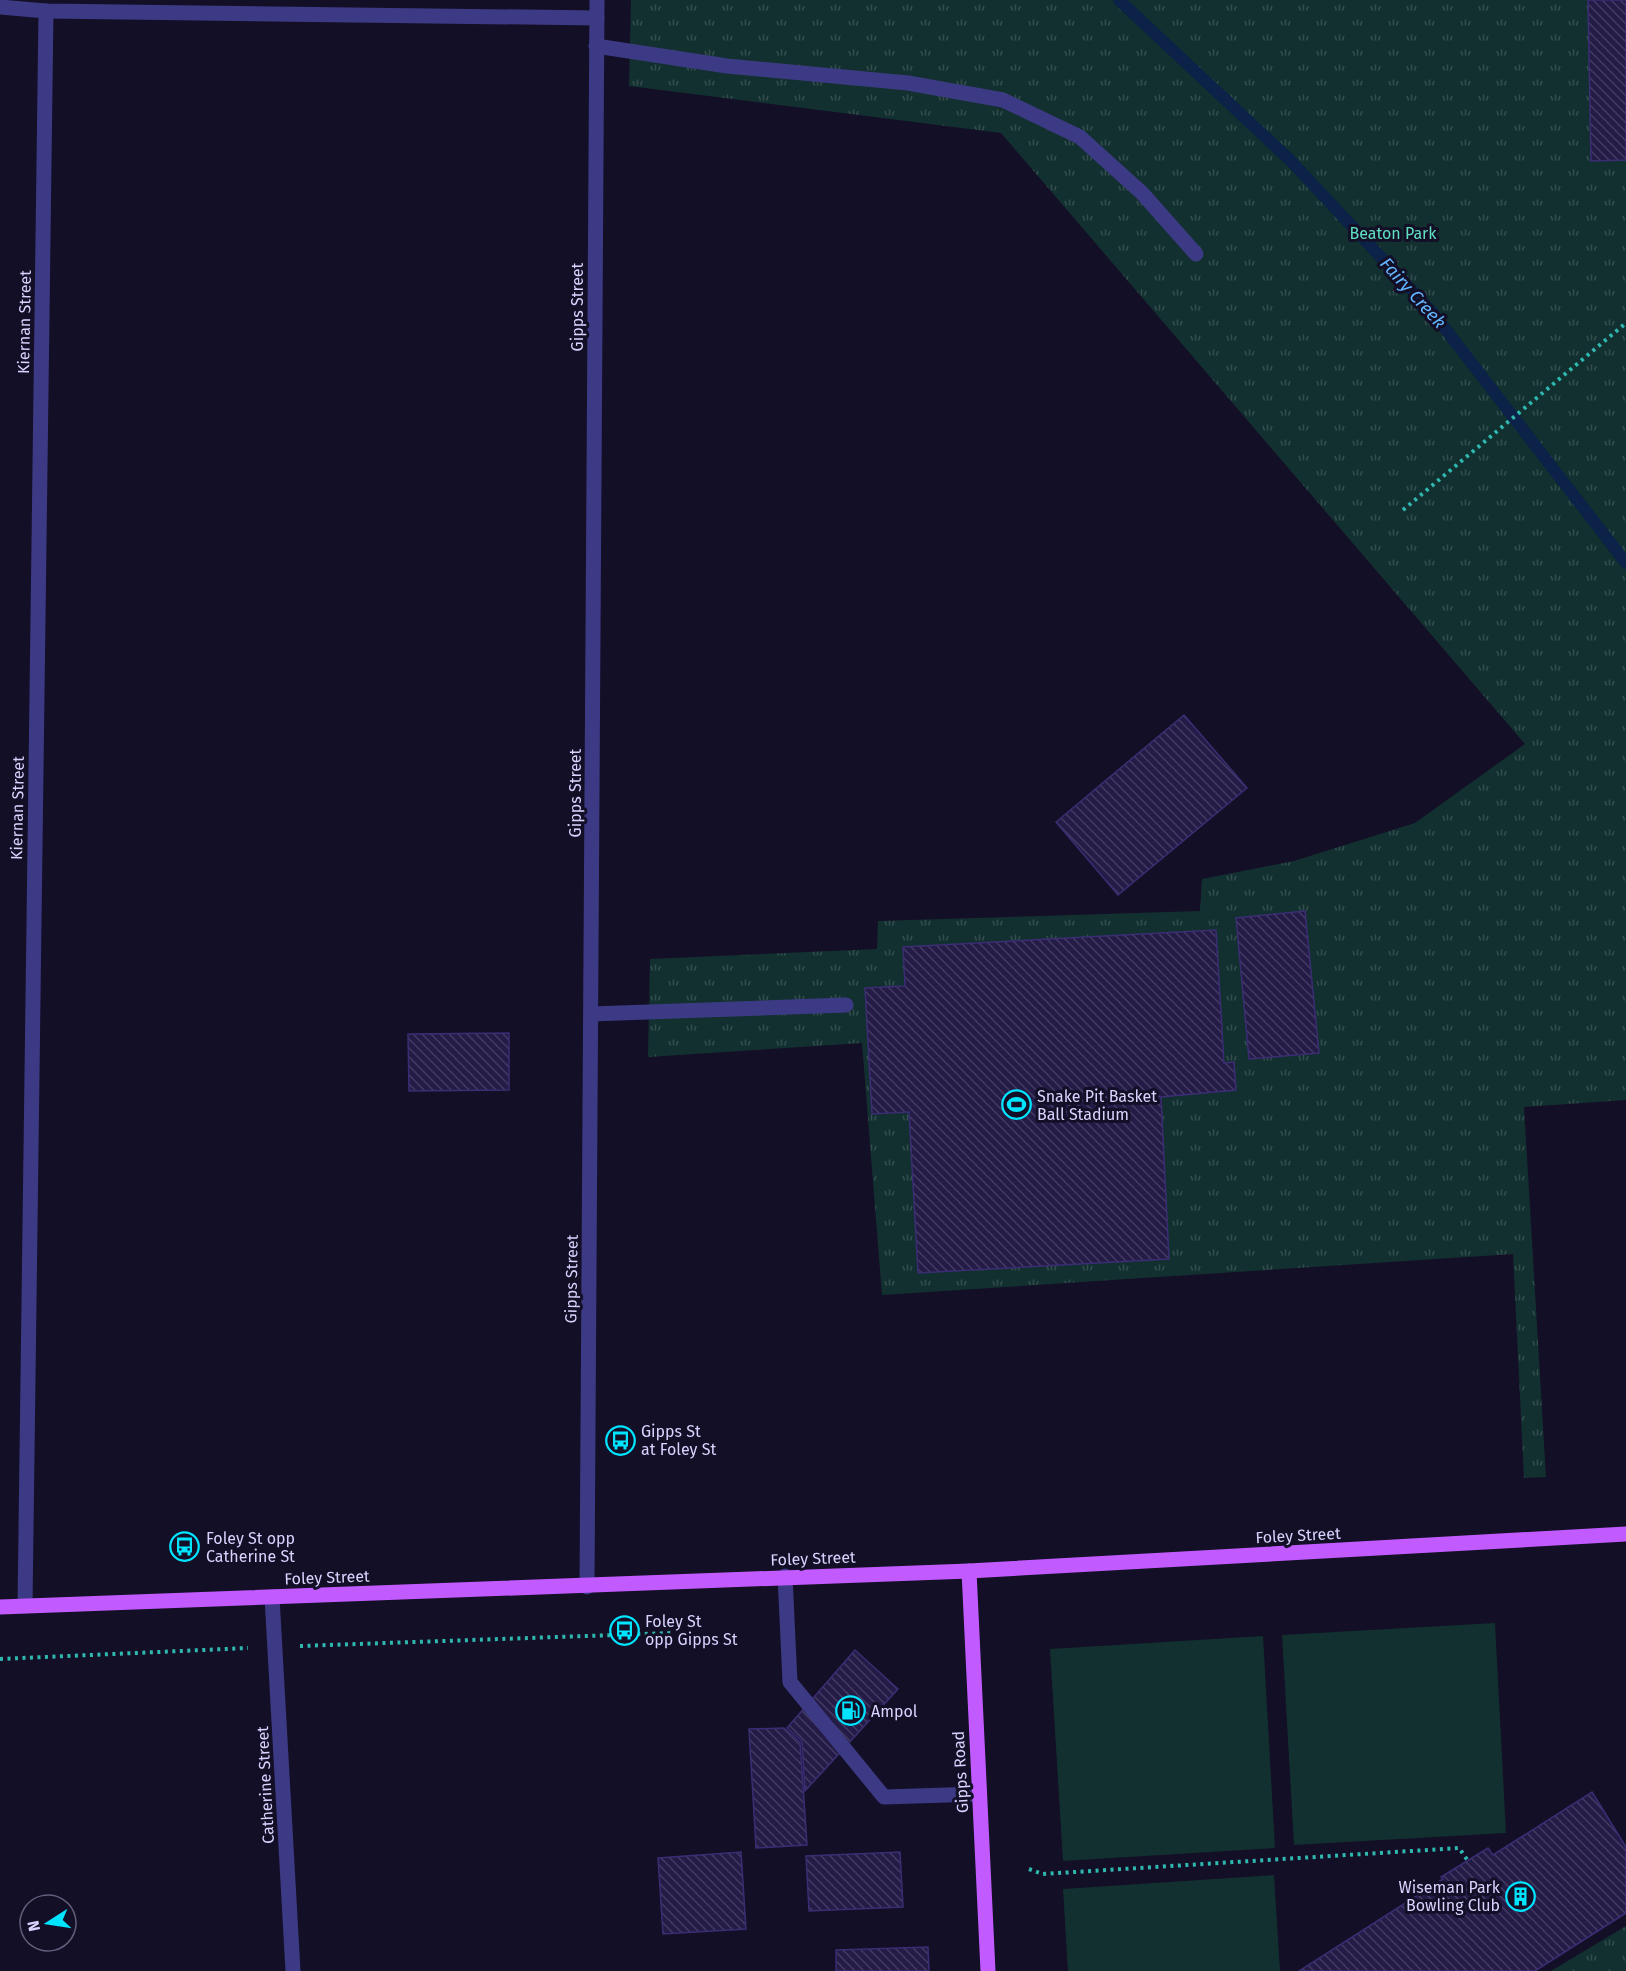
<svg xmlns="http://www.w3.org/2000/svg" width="1626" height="1971" font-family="'Fira Sans',sans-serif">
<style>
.park{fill:url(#park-tufts)}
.pitch{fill:#12302f}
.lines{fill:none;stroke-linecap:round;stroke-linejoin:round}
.stream{stroke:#0c2248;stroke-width:12}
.building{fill:url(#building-back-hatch);stroke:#3b2d73;stroke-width:1.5}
.path{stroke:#2fb8b0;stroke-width:4;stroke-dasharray:3 4.5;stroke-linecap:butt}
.minor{stroke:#3d3a85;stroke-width:15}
.major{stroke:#c25bff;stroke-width:15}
.labels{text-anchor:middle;stroke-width:6;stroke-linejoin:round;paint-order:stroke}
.park-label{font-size:16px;fill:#5fe0c0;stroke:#130f26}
.street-label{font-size:16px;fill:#d9d4ff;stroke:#130f26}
.poi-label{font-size:16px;fill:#d9d4ff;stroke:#130f26;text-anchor:start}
.water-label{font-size:18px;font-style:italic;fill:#62b6ff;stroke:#130f26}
</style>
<defs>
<pattern id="park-tufts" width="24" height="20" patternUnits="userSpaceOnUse" patternTransform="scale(1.5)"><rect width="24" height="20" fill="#12302f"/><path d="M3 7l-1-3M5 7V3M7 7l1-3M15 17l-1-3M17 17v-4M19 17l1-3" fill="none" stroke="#344d4e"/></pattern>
<pattern id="building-back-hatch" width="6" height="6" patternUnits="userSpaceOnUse" patternTransform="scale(1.5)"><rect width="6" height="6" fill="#241b47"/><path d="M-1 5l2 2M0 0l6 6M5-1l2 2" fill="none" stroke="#433b63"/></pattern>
</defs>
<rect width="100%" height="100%" fill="#130f26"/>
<!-- park -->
<g class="park">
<polygon points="631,0 1626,0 1626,1100 1524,1107 1546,1477 1524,1478 1513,1254 882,1295 862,1043 648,1057 650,959 877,949 878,921 1200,911 1202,879 1294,861 1415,823 1525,744 1001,133 629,86"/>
<polygon points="1626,1926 1626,1971 1551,1971"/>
</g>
<!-- pitch -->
<g class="pitch">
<polygon points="1495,1623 1506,1833 1294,1845 1282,1635"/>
<polygon points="1263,1636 1275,1848 1063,1861 1050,1649"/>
<polygon points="1274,1875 1280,1971 1068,1971 1063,1889"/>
</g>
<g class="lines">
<!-- stream -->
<polyline class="stream" points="1119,0 1291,161 1433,313 1626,563"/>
</g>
<!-- building -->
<g class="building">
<polygon points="1588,0 1626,0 1626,160 1591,161"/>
<polygon points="1184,715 1247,788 1118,895 1056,822"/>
<polygon points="1305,911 1319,1053 1249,1059 1236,918"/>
<polygon points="1216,930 1224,1063 1234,1062 1236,1090 1161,1097 1169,1259 918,1273 909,1112 872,1114 865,988 905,986 903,947"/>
<polygon points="509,1033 509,1090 409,1091 408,1034"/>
<polygon points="855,1650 898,1689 805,1791 802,1741 787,1728"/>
<polygon points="784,1728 800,1742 807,1845 756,1848 749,1729"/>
<polygon points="1592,1792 1626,1847 1626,1913 1535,1971 1299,1971 1443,1879 1441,1877 1488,1848 1493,1855"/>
<polygon points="741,1852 746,1929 663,1934 658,1858"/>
<polygon points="900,1852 903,1907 809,1911 806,1856"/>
<polygon points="928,1947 929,1971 836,1971 836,1950"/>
</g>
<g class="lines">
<!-- path -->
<g class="path">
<polyline points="1403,510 1626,323"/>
<polyline points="300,1646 672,1633"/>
<polyline points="0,1659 248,1648"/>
<polyline points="1029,1869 1043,1874 1459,1848 1468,1861"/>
</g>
<!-- minor -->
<g class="minor">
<polyline points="0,7 46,11 597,18"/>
<polyline points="596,46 727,66 908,83 1003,100 1080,137 1142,193 1196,254"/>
<polyline points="591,1014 846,1005"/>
<polyline points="785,1576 790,1682 884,1797 979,1794"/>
<polyline points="587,1587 597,0"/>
<polyline points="272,1597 293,1971"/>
<polyline points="25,1606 46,11"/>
</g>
<!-- major -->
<g class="major">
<polyline points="969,1571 988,1971"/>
<polyline points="0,1607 969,1571 1626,1534"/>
</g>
</g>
<!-- icons -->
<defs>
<symbol id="stadium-ring" viewBox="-11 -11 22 22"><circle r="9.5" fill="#130f26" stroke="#00e5ff" stroke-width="1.5"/><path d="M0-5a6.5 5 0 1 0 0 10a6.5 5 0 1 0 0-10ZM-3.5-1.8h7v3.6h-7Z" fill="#00e5ff"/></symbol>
<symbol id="bus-ring" viewBox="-11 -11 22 22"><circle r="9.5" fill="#130f26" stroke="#00e5ff" stroke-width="1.5"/><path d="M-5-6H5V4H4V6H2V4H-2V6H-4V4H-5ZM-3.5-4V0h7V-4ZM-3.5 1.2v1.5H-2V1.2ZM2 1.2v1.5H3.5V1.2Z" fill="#00e5ff"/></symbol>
<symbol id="fuel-ring" viewBox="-11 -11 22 22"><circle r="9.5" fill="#130f26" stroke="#00e5ff" stroke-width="1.5"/><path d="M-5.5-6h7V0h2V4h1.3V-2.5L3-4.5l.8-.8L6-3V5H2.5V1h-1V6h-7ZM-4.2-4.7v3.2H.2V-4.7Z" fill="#00e5ff"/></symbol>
<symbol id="building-ring" viewBox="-11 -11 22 22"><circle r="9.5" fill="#130f26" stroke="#00e5ff" stroke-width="1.5"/><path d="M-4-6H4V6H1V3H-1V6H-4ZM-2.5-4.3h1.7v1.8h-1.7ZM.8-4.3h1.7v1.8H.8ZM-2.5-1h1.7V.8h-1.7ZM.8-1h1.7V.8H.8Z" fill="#00e5ff"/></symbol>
</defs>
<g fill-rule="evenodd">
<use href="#stadium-ring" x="1000" y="1088" width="33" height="33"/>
<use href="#bus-ring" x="604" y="1424" width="33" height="33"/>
<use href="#bus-ring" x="168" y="1530" width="33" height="33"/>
<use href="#bus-ring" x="608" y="1614" width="33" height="33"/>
<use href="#fuel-ring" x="834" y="1694" width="33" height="33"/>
<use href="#building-ring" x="1504" y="1880" width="33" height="33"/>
</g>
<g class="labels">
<!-- park labels -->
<g class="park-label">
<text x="1393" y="239">Beaton Park</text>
</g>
<!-- street labels -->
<g class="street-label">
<text transform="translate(577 307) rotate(-90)" y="6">Gipps Street</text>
<text transform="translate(24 322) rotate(-89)" y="6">Kiernan Street</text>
<text transform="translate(575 793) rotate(-90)" y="6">Gipps Street</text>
<text transform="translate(17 808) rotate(-89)" y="6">Kiernan Street</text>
<text transform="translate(571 1279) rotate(-89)" y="6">Gipps Street</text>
<text transform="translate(1298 1535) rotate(-3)" y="6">Foley Street</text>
<text transform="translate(813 1558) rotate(-2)" y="6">Foley Street</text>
<text transform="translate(327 1577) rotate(-2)" y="6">Foley Street</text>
<text transform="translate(960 1772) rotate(-93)" y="6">Gipps Road</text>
<text transform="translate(265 1785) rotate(-93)" y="6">Catherine Street</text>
</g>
<!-- poi labels -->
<g class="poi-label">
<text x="1037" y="1102">Snake Pit Basket<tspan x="1037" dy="18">Ball Stadium</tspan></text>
<text x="641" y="1437">Gipps St<tspan x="641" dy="18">at Foley St</tspan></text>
<text x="206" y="1544">Foley St opp<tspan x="206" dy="18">Catherine St</tspan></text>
<text x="645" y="1627">Foley St<tspan x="645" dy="18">opp Gipps St</tspan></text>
<text x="871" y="1717">Ampol</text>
<text x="1500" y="1893" text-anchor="end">Wiseman Park<tspan x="1500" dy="18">Bowling Club</tspan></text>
</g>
<!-- water labels -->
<g class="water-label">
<text transform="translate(1413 293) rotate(48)" y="6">Fairy Creek</text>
</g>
</g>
<!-- north arrow -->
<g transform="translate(48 1923) rotate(258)"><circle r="28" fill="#130f26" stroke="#625e7d" stroke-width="1.5"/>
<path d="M0-4.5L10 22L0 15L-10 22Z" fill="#00e5ff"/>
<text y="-9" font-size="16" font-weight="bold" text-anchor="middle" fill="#d9d4ff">N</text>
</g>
</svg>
